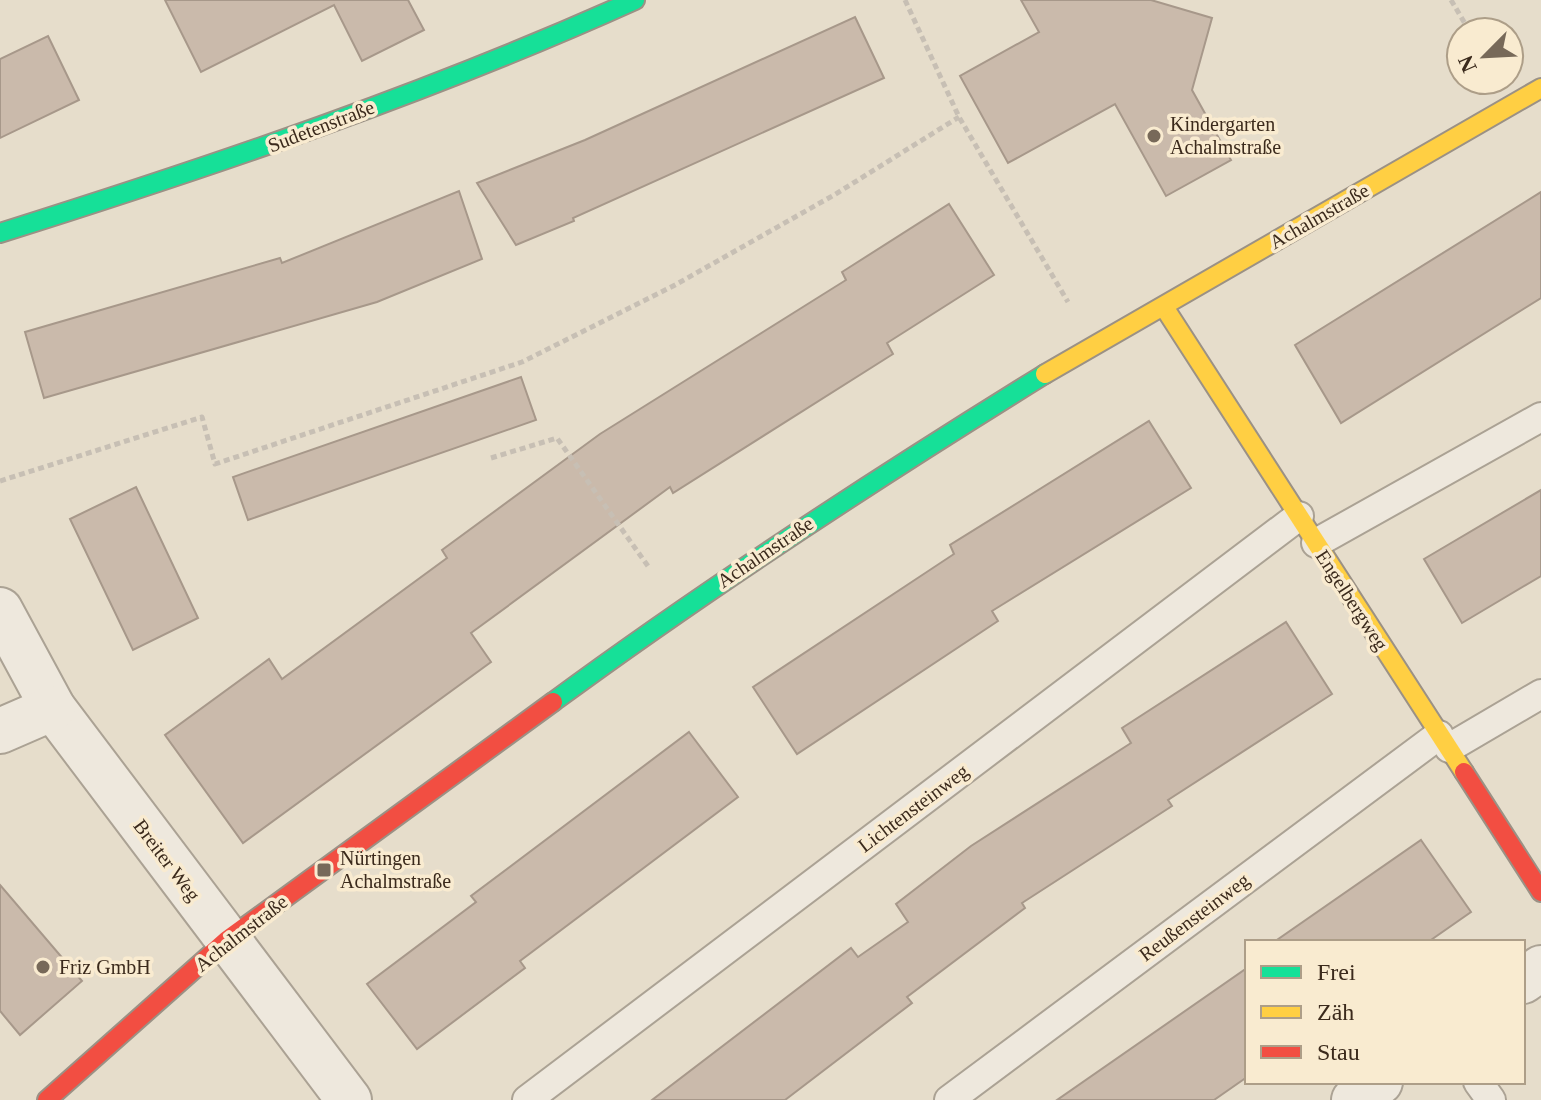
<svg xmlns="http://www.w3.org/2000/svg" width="1541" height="1100" font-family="Georgia,serif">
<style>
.building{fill:#cabaab;stroke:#a7988a;stroke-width:2}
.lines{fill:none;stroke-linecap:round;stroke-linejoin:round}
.lane-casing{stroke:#aba294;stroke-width:32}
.street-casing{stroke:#aba294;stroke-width:48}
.fast-casing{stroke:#9b9185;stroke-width:22}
.slow-casing{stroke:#9b9185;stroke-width:22}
.jam-casing{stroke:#9b9185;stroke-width:22}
.path{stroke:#c7bfb4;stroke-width:5;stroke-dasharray:6 4;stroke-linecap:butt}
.lane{stroke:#eee8dd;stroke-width:28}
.street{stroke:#eee8dd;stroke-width:44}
.fast{stroke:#16e098;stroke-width:18}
.slow{stroke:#ffcf43;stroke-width:18}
.jam{stroke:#f24e42;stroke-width:18}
.poi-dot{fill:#776959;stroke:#f9ebd0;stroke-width:3}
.labels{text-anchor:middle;stroke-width:7;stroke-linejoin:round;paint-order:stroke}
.poi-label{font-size:20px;fill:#3b2a1c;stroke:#f9ebd0;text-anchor:start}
.street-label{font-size:20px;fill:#3b2a1c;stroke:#f9ebd0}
</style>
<rect width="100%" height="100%" fill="#e6ddcb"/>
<!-- building -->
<g class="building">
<polygon points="165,0 408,0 424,30 362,61 334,5 201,72"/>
<polygon points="1021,0 1151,0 1212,18 1192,90 1231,160 1166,196 1115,104 1008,163 960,76 1039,32"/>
<polygon points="855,17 884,78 573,218 574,221 516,245 477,183 585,140"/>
<polygon points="48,36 79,100 0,138 0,59"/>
<polygon points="459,191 482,259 377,302 44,398 25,332 280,258 282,263"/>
<polygon points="1541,192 1541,298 1341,423 1295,345"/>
<polygon points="949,204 994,275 887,343 893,354 673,493 670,487 471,633 491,662 243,843 165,735 269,659 282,679 447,558 442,550 600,434 846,280 842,272"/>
<polygon points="521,377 536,420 248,520 233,477"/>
<polygon points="1149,421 1191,488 992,611 998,621 797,754 753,687 954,554 950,545"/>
<polygon points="136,487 198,618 133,650 70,519"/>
<polygon points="1541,490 1541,576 1462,623 1424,559"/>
<polygon points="1286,622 1332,694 1168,800 1172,806 1022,903 1025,908 907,997 912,1003 785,1100 652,1100 851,948 858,957 908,922 896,904 971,846 1131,743 1122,728"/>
<polygon points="689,732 738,797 520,961 525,968 417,1049 367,984 476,902 471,896"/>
<polygon points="1421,840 1471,912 1428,942 1274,942"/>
<polygon points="0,885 82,981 20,1035 0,1011"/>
<polygon points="1247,968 1247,1077 1214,1100 1057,1100"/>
</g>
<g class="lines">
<defs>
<g id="lane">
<polyline points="1316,543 1541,417"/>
<polyline points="1449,748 1541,694"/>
<polyline points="1478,1082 1491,1100"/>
<polyline points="527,1100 1299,516"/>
<polyline points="949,1100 1439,735"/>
</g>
<g id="street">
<polyline points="0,610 53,708 349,1100"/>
<polyline points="0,731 53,708"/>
<polyline points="1523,981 1541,968"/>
<polyline points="1354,1100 1380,1082"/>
</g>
<g id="fast">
<path d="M0 233C216 165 429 93 635 0"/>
<path d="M553 702C712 585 877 478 1045 374"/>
</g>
<g id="slow">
<polyline points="1164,307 1464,772"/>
<polyline points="1045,374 1541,88"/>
</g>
<g id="jam">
<polyline points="1464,772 1541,892"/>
<polyline points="47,1100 227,940 553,702"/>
</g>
</defs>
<!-- lane casing -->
<use href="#lane" class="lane-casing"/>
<!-- street casing -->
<use href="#street" class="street-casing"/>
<!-- fast casing -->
<use href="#fast" class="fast-casing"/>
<!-- slow casing -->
<use href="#slow" class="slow-casing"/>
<!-- jam casing -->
<use href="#jam" class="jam-casing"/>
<!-- path -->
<g class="path">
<polyline points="905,0 959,117 1068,302"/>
<polyline points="1451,0 1470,32"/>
<polyline points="491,458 557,438 650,569"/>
<polyline points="0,481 202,417 215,464 522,362 675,285 834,195 959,117"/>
</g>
<!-- lane -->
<use href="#lane" class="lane"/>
<!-- street -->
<use href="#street" class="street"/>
<!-- fast -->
<use href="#fast" class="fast"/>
<!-- slow -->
<use href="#slow" class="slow"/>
<!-- jam -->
<use href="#jam" class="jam"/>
</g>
<!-- markers -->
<g class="poi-dot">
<circle cx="1154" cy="136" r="8"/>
<rect x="316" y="862" width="16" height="16" rx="4"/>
<circle cx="43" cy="967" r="8"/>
</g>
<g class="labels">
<!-- poi labels -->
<g class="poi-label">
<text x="1170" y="131">Kindergarten<tspan x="1170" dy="23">Achalmstraße</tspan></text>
<text x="340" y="865">Nürtingen<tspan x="340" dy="23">Achalmstraße</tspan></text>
<text x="59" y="974">Friz GmbH</text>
</g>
<!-- street labels -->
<g class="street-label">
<text transform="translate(321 126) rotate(-21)" y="7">Sudetenstraße</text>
<text transform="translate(1319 216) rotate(-30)" y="7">Achalmstraße</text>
<text transform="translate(765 552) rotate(-34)" y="7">Achalmstraße</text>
<text transform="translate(1352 600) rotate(57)" y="7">Engelbergweg</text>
<text transform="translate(913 808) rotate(-37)" y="7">Lichtensteinweg</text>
<text transform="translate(167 860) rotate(53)" y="7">Breiter Weg</text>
<text transform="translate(1194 917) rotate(-37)" y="7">Reußensteinweg</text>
<text transform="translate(241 933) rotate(-38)" y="7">Achalmstraße</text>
</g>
</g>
<!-- legend -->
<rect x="1245" y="940" width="280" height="144" fill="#f9ebd0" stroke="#ad9e88" stroke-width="2"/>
<rect x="1261" y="966" width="40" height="12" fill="#16e098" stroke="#ad9e88" stroke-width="2"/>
<text x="1317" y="980" font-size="24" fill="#3b2a1c">Frei</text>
<rect x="1261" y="1006" width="40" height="12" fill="#ffcf43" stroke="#ad9e88" stroke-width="2"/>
<text x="1317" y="1020" font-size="24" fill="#3b2a1c">Zäh</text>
<rect x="1261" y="1046" width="40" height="12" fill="#f24e42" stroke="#ad9e88" stroke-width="2"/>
<text x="1317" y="1060" font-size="24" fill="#3b2a1c">Stau</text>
<!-- north arrow -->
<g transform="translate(1485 56) rotate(246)"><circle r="38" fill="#f9ebd0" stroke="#ad9e88" stroke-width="2"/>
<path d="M0-6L14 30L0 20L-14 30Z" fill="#776959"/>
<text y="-12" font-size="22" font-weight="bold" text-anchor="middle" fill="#3b2a1c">N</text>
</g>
</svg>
